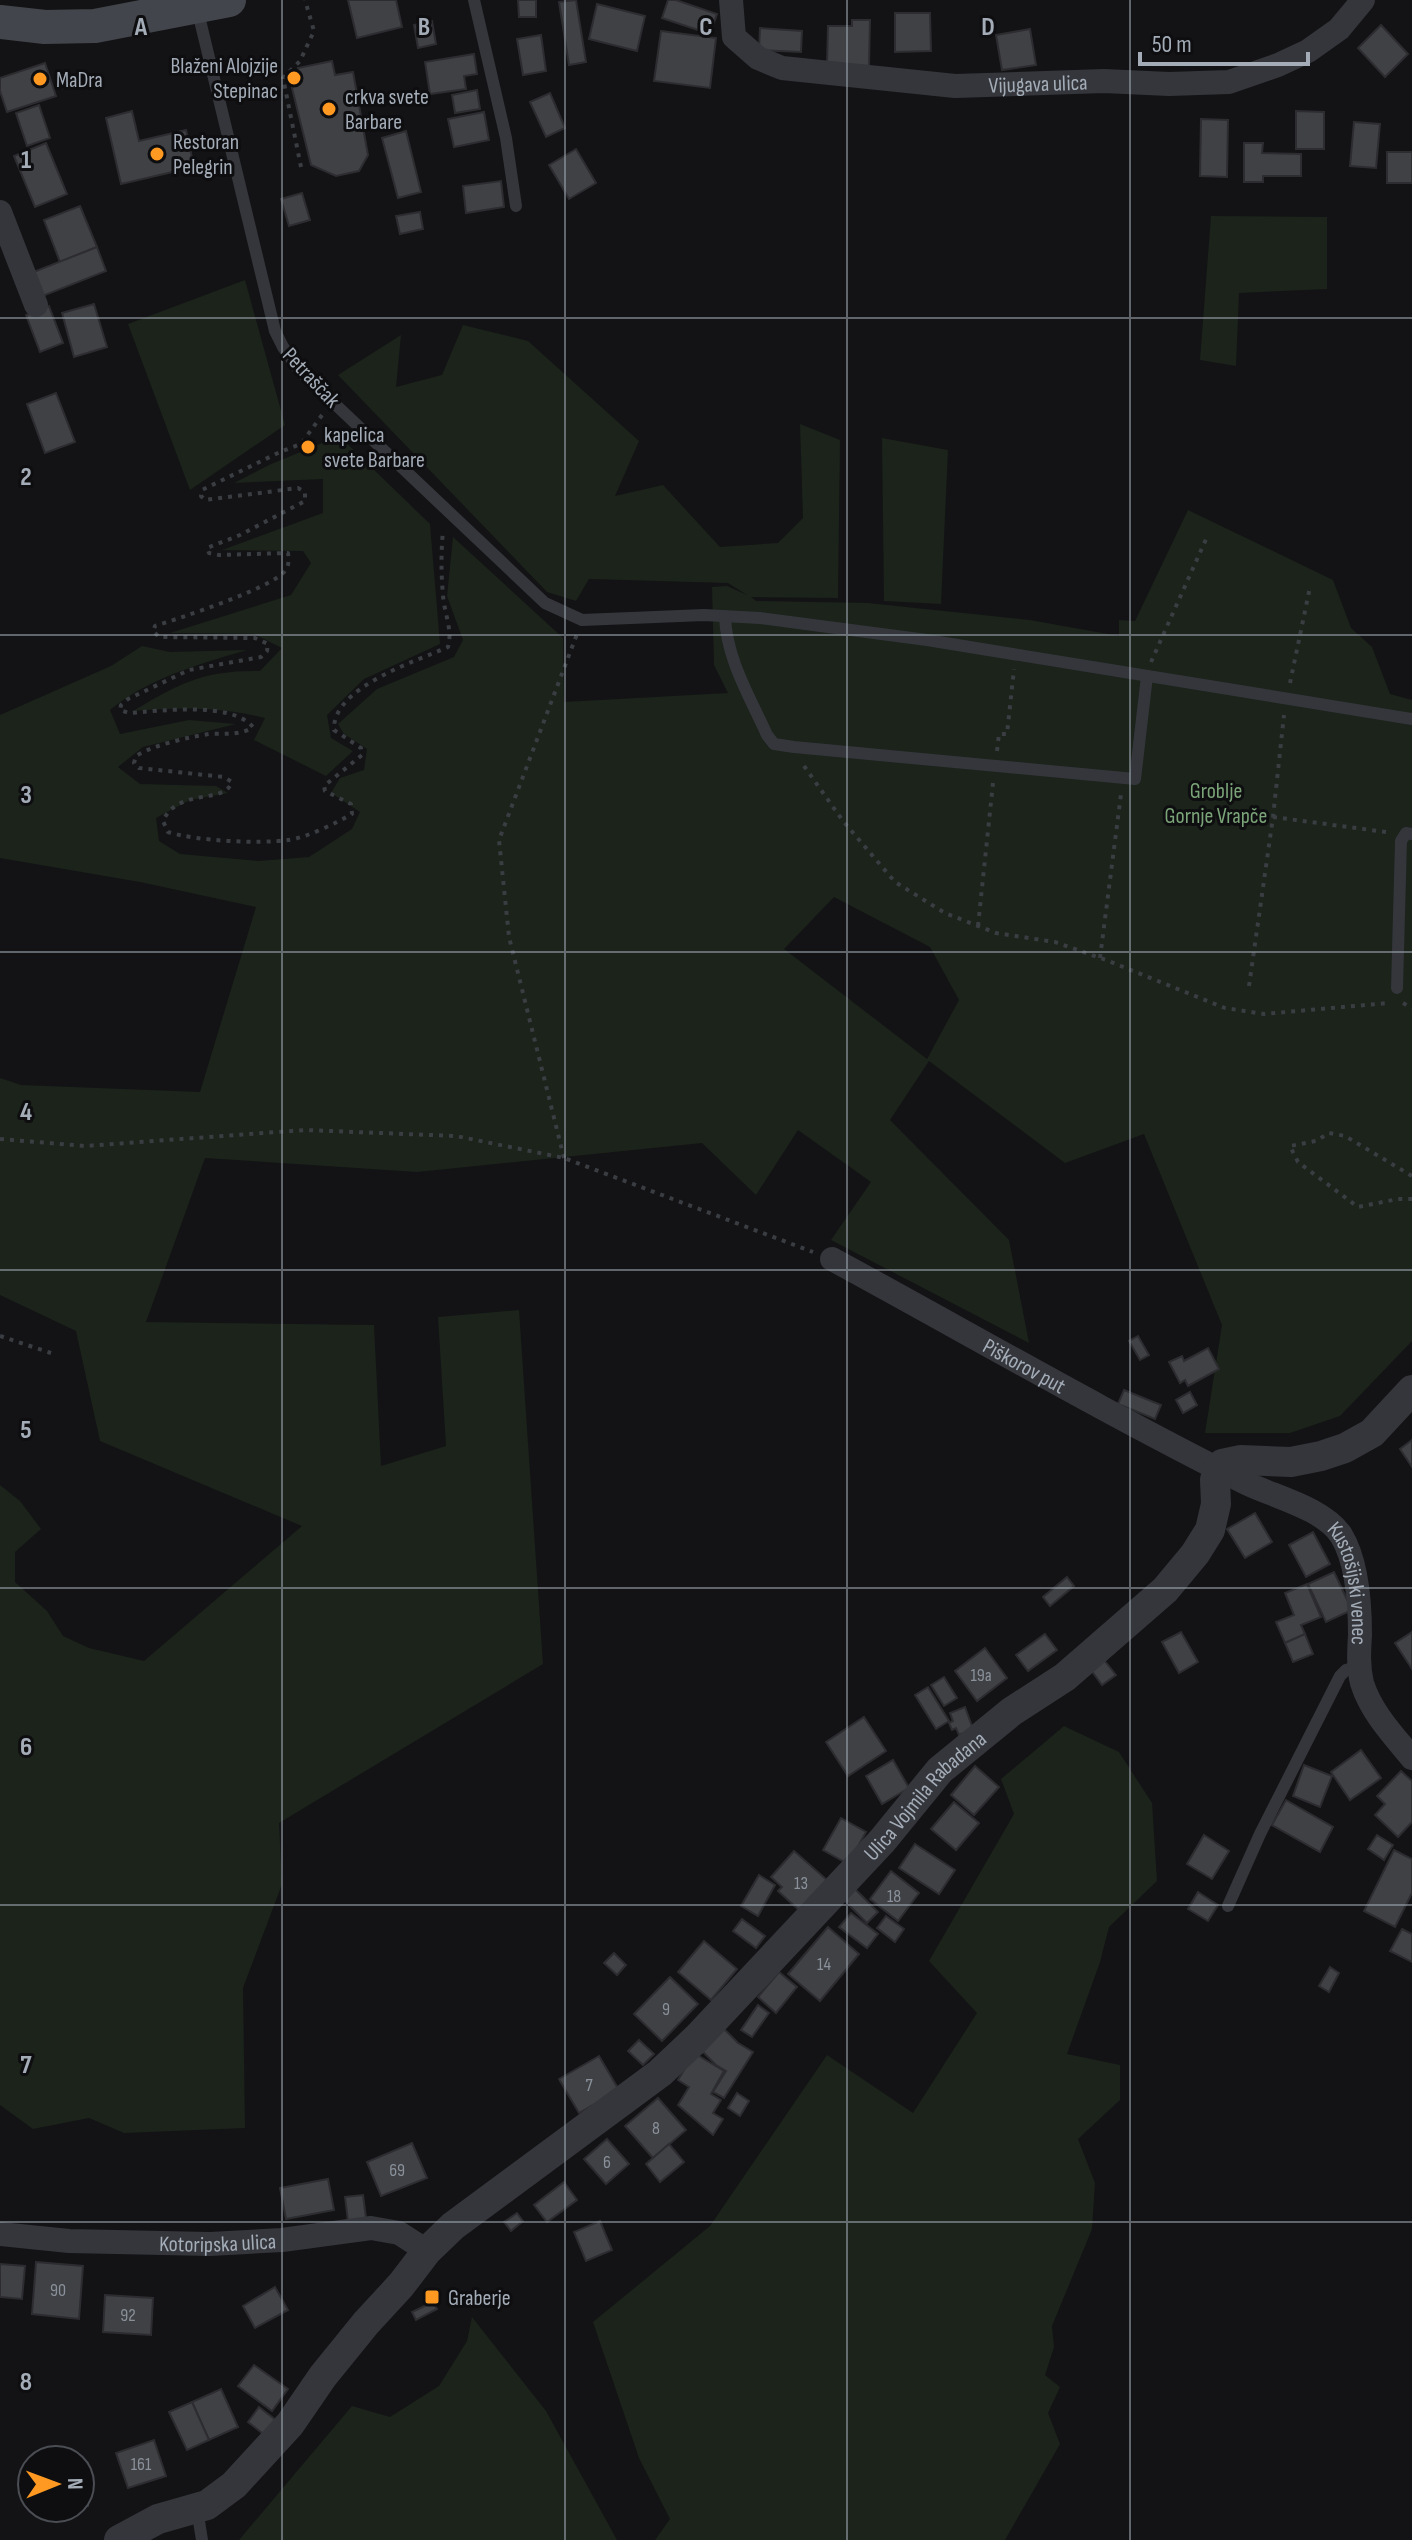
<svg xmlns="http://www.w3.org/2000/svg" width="1412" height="2540" font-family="'Sofia Sans Condensed',sans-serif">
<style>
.green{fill:#1b231b;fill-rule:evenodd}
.building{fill:#3f4145;stroke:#2d2d31;stroke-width:2}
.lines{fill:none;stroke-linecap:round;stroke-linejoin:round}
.path{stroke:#3a3d42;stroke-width:4;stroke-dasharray:4 6;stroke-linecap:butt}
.service{stroke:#34363b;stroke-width:12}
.minor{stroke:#34363b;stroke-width:24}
.tertiary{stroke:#34363b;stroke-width:30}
.secondary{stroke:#42454b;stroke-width:34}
.grid{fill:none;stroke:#a3acb7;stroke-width:2;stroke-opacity:0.55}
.poi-dot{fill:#ff9921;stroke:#0e0e10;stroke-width:3}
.labels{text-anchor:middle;stroke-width:6;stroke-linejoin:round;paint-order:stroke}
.number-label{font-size:18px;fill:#8a919a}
.poi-label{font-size:22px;fill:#a3acb7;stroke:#0e0e10;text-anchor:start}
.street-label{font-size:22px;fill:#a3acb7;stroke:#0e0e10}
.park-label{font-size:22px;fill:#7ba478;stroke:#0e0e10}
.grid-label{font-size:26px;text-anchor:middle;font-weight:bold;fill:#a3acb7;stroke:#0e0e10;stroke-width:6;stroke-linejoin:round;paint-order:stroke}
</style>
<rect width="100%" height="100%" fill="#131315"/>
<!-- green -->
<g class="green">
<polygon points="1211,216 1327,217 1327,289 1239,293 1236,366 1200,360"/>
<polygon points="245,280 285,425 190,490 128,324"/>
<path d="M463 325 528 341 639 441 615 496 663 485 720 547 778 543 803 518 800 424 840 440 838 598 751 597 756 601 868 603 1030 620 1119 636V620L1135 621 1188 510 1333 580 1351 628 1372 647 1390 694 1412 700V1341L1340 1416 1290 1433H1205L1222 1325 1144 1134 1065 1163 929 1061 890 1120 1009 1240 1029 1343 831 1240 871 1182 798 1130 756 1195 702 1143 417 1172 205 1158 146 1322 374 1325 381 1466 446 1446 438 1317 519 1310 543 1664 279 1823 282 1884 243 1988 245 2128 124 2133 89 2118 33 2129 0 2105V1485L20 1501 41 1529 15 1552V1582L47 1611 63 1636 89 1648 144 1661 302 1526 100 1441 76 1331 0 1295V1078L21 1085 200 1092 256 907 140 882 0 858V715L111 666 142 646 170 652 247 650C199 664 149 678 110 710L120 734 189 720 236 724 143 747 118 767 140 784 216 786 228 793 190 800 156 818 159 841 180 854 258 861 309 857 352 829 360 812 331 793 340 778 364 770 367 749 344 734 338 724 377 689 454 657 463 640 447 596 453 537 563 638 564 702 728 693 714 665 712 587 727 586 747 595 728 583 589 579 576 601 547 592 338 375 401 335 396 387 442 375ZM834 897 930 947 959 1000 927 1059 784 949Z"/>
<path d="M339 436 430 524 440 644 364 679 327 715 331 738 353 751 326 776 254 740 265 718C221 707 179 707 133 711 180 683 204 670 260 671L282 648 254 634 170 633 291 595 311 563 303 551 222 550 323 513V479L234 483 269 465Z"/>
<polygon points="882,438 948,450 941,604 884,601"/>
<polygon points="1064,1726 1119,1752 1152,1803 1157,1881 1109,1927 1100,1962 1067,2054 1120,2065 1120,2100 1078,2139 1095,2183 1092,2229 1052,2326 1054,2347 1045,2375 1060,2387 1048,2413 1060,2444 1005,2540 655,2540 670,2519 639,2458 593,2322 710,2226 827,2055 913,2113 977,2013 929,1961 1014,1814 1001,1779"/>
<polygon points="472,2317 546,2411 617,2540 239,2540 352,2406 390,2417 439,2386 467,2341"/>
</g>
<!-- building -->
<g class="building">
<polygon points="348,0 396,0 402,27 357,38"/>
<polygon points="518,0 536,0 536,17 519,17"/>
<polygon points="576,0 586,62 569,65 559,2"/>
<polygon points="668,0 676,0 717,14 710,34 662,18"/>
<polygon points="597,4 645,16 637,51 589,39"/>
<polygon points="895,13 930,13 931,51 895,52"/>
<polygon points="852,20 870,20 869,66 827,65 828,26 852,26"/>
<polygon points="432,21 436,44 418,48 414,25"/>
<polygon points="1381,25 1408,54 1385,77 1358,48"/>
<polygon points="760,28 802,31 801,52 759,50"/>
<polygon points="1030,29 1036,65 1002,70 996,35"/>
<polygon points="661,31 716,38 710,88 654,81"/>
<polygon points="541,35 546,71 523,75 517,39"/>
<polygon points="474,54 477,74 464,76 466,89 430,94 425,62"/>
<polygon points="332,61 335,75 353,72 368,155 359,171 336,176 311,165 291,84 300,82 298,68"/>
<polygon points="45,63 56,96 7,112 0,91 0,78"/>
<polygon points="477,90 480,109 455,113 452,95"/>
<polygon points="550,93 565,128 546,137 530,102"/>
<polygon points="39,105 50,138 27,146 16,113"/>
<polygon points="132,111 139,141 186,130 194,167 121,184 106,118"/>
<polygon points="1296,111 1324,112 1324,149 1296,149"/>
<polygon points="484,112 489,140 454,147 448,119"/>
<polygon points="1201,119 1228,120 1227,177 1200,176"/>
<polygon points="1354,122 1380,124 1376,168 1350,166"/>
<polygon points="406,131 421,192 398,198 382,138"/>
<polygon points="46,143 67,194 35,207 14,156"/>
<polygon points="1244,143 1263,143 1262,153 1301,154 1301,176 1263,176 1263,182 1244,182"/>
<polygon points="576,149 596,183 569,199 549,165"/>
<rect x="1387" y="152" width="25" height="31"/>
<polygon points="501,181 504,207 466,213 463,186"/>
<polygon points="302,193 310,220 289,226 281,199"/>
<polygon points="80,206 97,247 60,262 44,220"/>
<polygon points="420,212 423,229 400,234 396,216"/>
<polygon points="97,247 106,271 40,297 31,273"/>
<polygon points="94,304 107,347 74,357 62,313"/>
<polygon points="49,306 63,343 40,352 26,315"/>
<polygon points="56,393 75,442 45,453 27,404"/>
<polygon points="1138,1336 1149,1355 1140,1360 1129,1341"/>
<polygon points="1208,1348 1219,1369 1188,1386 1185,1380 1180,1383 1169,1362 1182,1356 1184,1361"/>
<polygon points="1124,1390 1161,1405 1155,1419 1118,1404"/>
<polygon points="1190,1392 1197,1405 1183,1413 1176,1400"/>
<polygon points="1412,1440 1412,1467 1400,1449"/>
<polygon points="1255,1513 1272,1542 1245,1558 1227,1529"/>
<polygon points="1313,1532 1330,1564 1306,1577 1289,1545"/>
<polygon points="1334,1572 1352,1610 1326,1622 1308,1584"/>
<polygon points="1067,1577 1074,1586 1050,1606 1043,1597"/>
<polygon points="1307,1584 1321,1617 1301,1625 1305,1634 1285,1643 1276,1622 1294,1615 1285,1593"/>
<polygon points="1181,1632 1198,1662 1179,1673 1162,1642"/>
<polygon points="1412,1632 1412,1669 1395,1643"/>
<polygon points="1045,1634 1057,1650 1028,1671 1016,1655"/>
<polygon points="1305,1634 1313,1654 1293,1662 1285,1643"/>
<polygon points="985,1648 1007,1678 977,1701 955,1671"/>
<polygon points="1104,1660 1116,1675 1102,1685 1091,1670"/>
<polygon points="944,1677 957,1698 944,1706 931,1685"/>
<polygon points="928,1687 949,1721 936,1729 915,1695"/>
<polygon points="965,1707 973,1729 959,1735 956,1728 952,1730 949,1723 953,1721 950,1713"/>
<polygon points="864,1717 886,1751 848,1776 826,1742"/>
<polygon points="1361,1750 1381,1778 1350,1800 1331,1772"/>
<polygon points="893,1760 909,1788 882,1804 866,1776"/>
<polygon points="1304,1765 1332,1776 1320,1807 1293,1796"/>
<polygon points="975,1766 999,1787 974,1815 951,1795"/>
<polygon points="1401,1771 1412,1781 1412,1822 1398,1837 1375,1815 1385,1804 1377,1796"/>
<polygon points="1286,1800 1333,1827 1320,1852 1272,1825"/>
<polygon points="954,1802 979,1823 956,1850 931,1829"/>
<polygon points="841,1818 866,1832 848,1864 823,1850"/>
<polygon points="1204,1835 1229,1851 1212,1879 1187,1864"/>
<polygon points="1377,1835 1393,1845 1384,1860 1368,1849"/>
<polygon points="915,1844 955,1870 939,1894 899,1868"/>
<polygon points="1394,1850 1412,1859 1412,1893 1395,1927 1364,1911"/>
<polygon points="794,1851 827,1880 800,1911 778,1891 782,1887 771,1877"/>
<polygon points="891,1871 919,1893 898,1921 870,1899"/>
<polygon points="759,1875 775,1885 758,1916 741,1906"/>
<polygon points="854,1888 878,1912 867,1923 843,1899"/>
<polygon points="1198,1892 1218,1905 1208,1921 1188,1909"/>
<polygon points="851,1913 878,1934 867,1948 839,1927"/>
<polygon points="886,1916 904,1929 895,1942 877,1928"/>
<polygon points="742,1919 765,1936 756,1948 733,1931"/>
<polygon points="828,1927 859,1954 820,2001 788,1974"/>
<polygon points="1402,1929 1412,1934 1412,1962 1390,1951"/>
<polygon points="704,1941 737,1969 711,2000 678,1972"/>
<polygon points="614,1953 626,1965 617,1975 604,1963"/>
<polygon points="1330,1967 1339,1973 1329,1992 1319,1986"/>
<polygon points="779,1972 797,1987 776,2013 758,1997"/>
<polygon points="670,1977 698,2004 662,2041 634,2014"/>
<polygon points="758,2005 769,2013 752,2037 741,2030"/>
<polygon points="721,2026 738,2043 753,2052 724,2098 713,2092 726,2071 716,2065 700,2049"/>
<polygon points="639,2040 654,2054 643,2065 628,2051"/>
<polygon points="694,2053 724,2071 711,2094 721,2100 713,2113 723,2119 713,2135 678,2105 689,2087 678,2080"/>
<polygon points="599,2056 619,2090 579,2113 559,2079"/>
<polygon points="737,2093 749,2101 740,2116 728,2108"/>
<polygon points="658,2098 686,2130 653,2158 625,2126"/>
<polygon points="607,2139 629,2164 606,2184 584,2159"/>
<polygon points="412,2143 427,2178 381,2196 367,2162"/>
<polygon points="669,2144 684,2162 660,2182 646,2164"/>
<polygon points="328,2179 334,2210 286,2219 280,2188"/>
<polygon points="564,2182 577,2200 547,2222 534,2205"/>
<polygon points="363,2195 366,2218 348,2221 345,2197"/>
<polygon points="517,2213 523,2221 511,2231 504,2222"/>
<polygon points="600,2221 612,2250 586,2261 574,2232"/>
<polygon points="36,2262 83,2266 79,2319 32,2314"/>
<polygon points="0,2264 25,2266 22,2299 0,2297"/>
<polygon points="275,2287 288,2310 255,2328 243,2306"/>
<polygon points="105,2295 153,2298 151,2335 103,2332"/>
<polygon points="433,2302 437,2309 416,2320 412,2312"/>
<polygon points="254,2365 288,2389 272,2411 238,2386"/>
<polygon points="221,2389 238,2427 209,2440 192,2402"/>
<polygon points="192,2402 209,2440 187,2450 169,2412"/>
<polygon points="259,2407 277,2421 266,2436 248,2422"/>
<polygon points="154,2440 166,2476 128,2488 116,2453"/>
<rect x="80" y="2463" width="8" height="43"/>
</g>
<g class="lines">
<!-- path -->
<g class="path">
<polyline points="301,167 283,78 300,61 314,31 305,0"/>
<path d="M322 415 301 444 280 452 202 490 201 496 205 500 298 488 305 492V501L240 535 207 548 209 553 219 555 288 553C289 560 289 566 285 571 272 588 180 618 155 626L153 631 159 637 255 638 268 644 267 651 261 657 189 670 128 699 121 705 120 710 129 713C160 711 231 701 253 727 240 736 225 733 209 734 189 737 153 745 136 756L134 763 139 768 224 777 232 782C224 805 178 787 163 821L168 832C196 841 259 844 288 840 306 838 336 823 352 814L351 804 325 791 324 786 362 755 361 748 334 730C332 687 417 661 448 647 453 631 444 612 443 595 441 573 441 552 443 530"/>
<polyline points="1151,662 1207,537"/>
<polyline points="1290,683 1310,587"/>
<polyline points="997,751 999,734 1007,734 1014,669"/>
<polyline points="804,766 843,821 895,882 945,913 996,933 1055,942 1106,960 1225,1008 1264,1014 1388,1003"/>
<polyline points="1273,817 1386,832"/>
<polyline points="978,926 993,783"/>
<polyline points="1100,958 1121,794"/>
<polyline points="1249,986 1273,817 1284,715"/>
<polyline points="1403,1003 1412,1008"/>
<polyline points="0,1139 85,1146 305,1130 456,1136 564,1158 813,1252"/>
<polyline points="564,1158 509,937 499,840 577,634"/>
<polyline points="1412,1176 1345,1136 1329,1133 1316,1141 1290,1146 1298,1162 1358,1207 1398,1199 1412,1199"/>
<polyline points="0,1336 51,1353"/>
</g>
<!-- service -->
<g class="service">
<polyline points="474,0 506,138 516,206"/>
<polyline points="197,8 275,331 283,347 299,370 545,603 582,620 704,615 760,618 828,627 927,640 1412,719"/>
<path d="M725 616C726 658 750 697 767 735L774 744 794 747 1135 779 1147 676"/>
<polyline points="1397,988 1401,841 1406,833 1412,834"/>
<polyline points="1228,1906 1260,1834 1340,1676 1346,1670 1359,1666"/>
<polyline points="197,2509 202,2540"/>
</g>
<!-- minor -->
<g class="minor">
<path id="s1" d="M731 0 734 37 758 58 782 68 955 86 1104 81 1169 84 1229 82 1278 65 1308 51 1339 29 1363 0"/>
<polyline points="0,212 36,305"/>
<path id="s2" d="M832 1259C970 1334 1106 1413 1246 1483 1275 1497 1323 1508 1341 1535 1357 1561 1360 1605 1360 1635 1359 1651 1358 1667 1362 1683 1371 1712 1393 1735 1412 1758"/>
<path id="s3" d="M0 2234 69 2241 210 2244 282 2240 371 2228 399 2233 427 2251"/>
</g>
<!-- tertiary -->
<path class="tertiary" id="s4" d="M119 2540 158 2519 207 2505 234 2485 290 2424 323 2376 366 2323 401 2285 427 2251 453 2226 660 2073 697 2038 882 1841 940 1770 1011 1712 1065 1677 1165 1590 1195 1554 1210 1530 1216 1504 1215 1480 1218 1468 1222 1464 1241 1460 1291 1462 1321 1456 1345 1448 1372 1433 1412 1390"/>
<!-- secondary -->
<polyline class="secondary" points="0,22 45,27 95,26 229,0"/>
</g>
<!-- grid -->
<path class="grid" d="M282 0V2540M565 0V2540M847 0V2540M1130 0V2540M0 318H1412M0 635H1412M0 952H1412M0 1270H1412M0 1588H1412M0 1905H1412M0 2222H1412"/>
<!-- markers -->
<g class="poi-dot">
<circle cx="294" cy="78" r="8"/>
<circle cx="40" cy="79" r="8"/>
<circle cx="329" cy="109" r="8"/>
<circle cx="157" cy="154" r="8"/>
<circle cx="308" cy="447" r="8"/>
<rect x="424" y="2289" width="16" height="16" rx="4"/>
</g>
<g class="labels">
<!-- number labels -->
<g class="number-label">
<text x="981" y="1681">19a</text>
<text x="801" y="1889">13</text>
<text x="894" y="1902">18</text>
<text x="824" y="1970">14</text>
<text x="666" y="2015">9</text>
<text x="589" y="2091">7</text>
<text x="656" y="2134">8</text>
<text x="607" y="2168">6</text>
<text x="397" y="2176">69</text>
<text x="58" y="2296">90</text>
<text x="128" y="2321">92</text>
<text x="141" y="2470">161</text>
</g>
<!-- poi labels -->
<g class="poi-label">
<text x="278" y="73" text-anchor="end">Blaženi Alojzije<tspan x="278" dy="25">Stepinac</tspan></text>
<text x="56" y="87">MaDra</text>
<text x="345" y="104">crkva svete<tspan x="345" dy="25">Barbare</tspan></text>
<text x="173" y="149">Restoran<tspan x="173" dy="25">Pelegrin</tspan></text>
<text x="324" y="442">kapelica<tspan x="324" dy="25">svete Barbare</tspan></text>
<text x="448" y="2305">Graberje</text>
</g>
<!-- street labels -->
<g class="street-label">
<text dy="8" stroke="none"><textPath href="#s1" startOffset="352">Vijugava ulica</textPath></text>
<text transform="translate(312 377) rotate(47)" y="8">Petraščak</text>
<text dy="8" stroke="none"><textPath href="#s2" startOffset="220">Piškorov put</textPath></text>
<text dy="8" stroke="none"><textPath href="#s2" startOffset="630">Kustošijski venec</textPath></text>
<text dy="8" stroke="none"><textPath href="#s4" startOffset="1110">Ulica Vojmila Rabadana</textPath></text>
<text dy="8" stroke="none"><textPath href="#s3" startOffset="218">Kotoripska ulica</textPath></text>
</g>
<!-- park labels -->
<g class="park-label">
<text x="1216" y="798">Groblje<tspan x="1216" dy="25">Gornje Vrapče</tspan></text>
</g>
</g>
<g class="grid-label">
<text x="141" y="35">A</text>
<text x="424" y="35">B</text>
<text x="706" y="35">C</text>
<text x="988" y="35">D</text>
<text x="26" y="168">1</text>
<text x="26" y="485">2</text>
<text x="26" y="803">3</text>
<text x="26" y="1120">4</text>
<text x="26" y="1438">5</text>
<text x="26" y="1755">6</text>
<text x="26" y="2073">7</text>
<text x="26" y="2390">8</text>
</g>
<!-- north arrow -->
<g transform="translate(56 2484) rotate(89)"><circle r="38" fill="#0e0e10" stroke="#4a4d53" stroke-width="2"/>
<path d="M0-6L14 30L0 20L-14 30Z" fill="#ff9921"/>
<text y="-12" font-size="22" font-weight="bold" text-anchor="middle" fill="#a3acb7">N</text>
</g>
<!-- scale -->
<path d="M1140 52v12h168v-12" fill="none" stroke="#a3acb7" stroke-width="4"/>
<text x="1152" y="52" font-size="24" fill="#a3acb7" stroke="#0e0e10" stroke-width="6" paint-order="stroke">50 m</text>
</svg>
